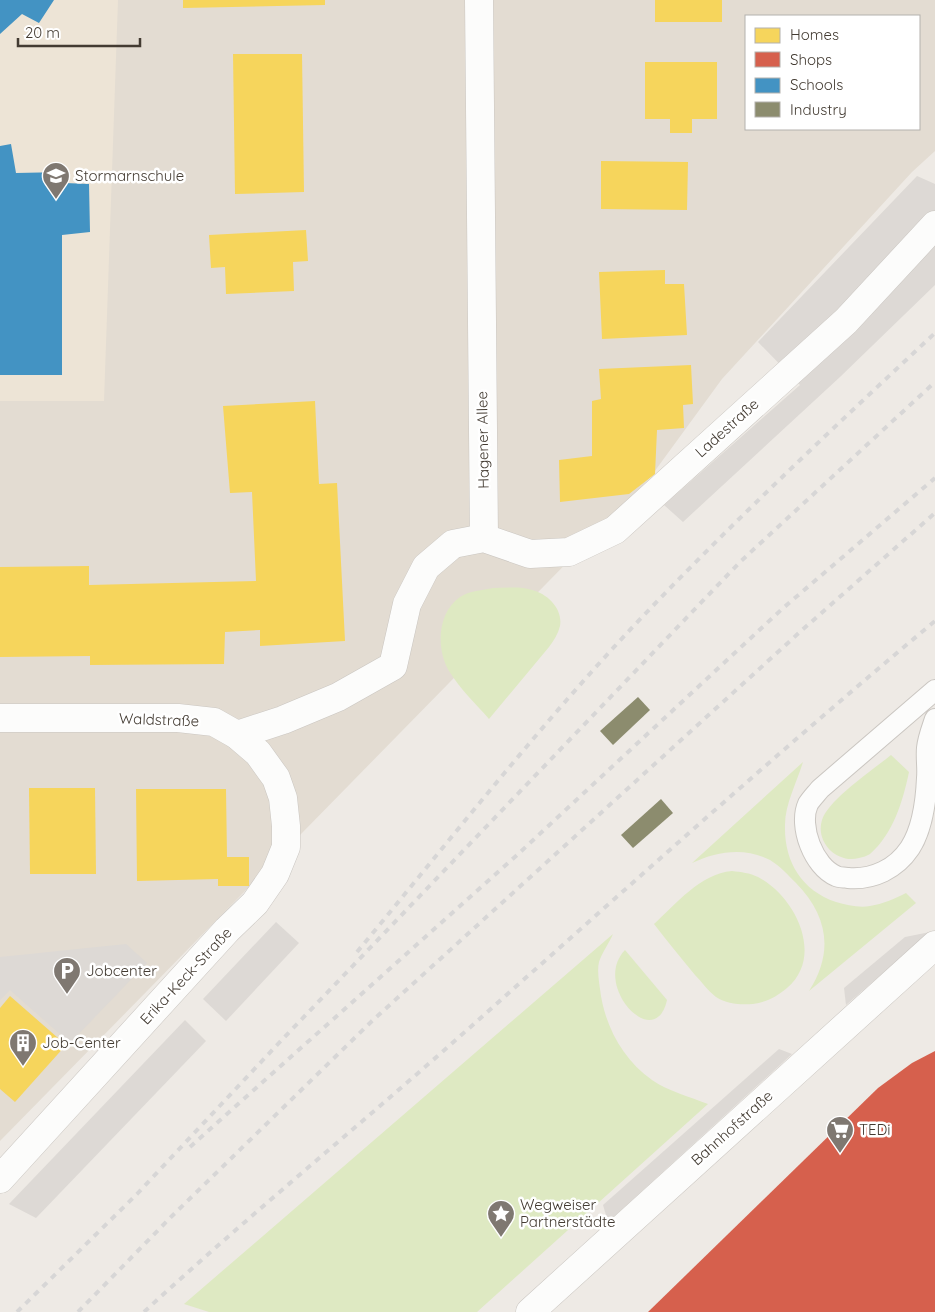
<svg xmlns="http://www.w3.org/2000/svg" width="935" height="1312" font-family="Quicksand,sans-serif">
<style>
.residential{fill:#e3dcd2;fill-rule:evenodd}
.education{fill:#ede4d6}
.green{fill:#dee9c2}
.parking{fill:#ddd9d5}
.homes{fill:#f6d55c}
.shops{fill:#d6604d}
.schools{fill:#4393c3}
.industry{fill:#8c8c6e}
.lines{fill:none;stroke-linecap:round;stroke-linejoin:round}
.lane-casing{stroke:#cac6c1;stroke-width:22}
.street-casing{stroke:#cac6c1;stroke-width:29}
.lane{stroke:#fcfcfb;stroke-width:20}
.street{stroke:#fcfcfb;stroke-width:28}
.rail{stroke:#d7d6d6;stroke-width:4;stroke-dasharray:6 6;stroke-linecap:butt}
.labels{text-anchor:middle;stroke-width:5;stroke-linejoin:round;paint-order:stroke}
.poi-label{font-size:15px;fill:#433b32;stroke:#fff;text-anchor:start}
.street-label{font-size:15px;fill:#433b32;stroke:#fff}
</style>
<rect width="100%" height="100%" fill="#eeeae5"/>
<!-- residential -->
<path class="residential" d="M0 0H935V151L912 172 722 379 649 479 0 1141ZM746 16H919V129H746Z"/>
<!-- education -->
<polygon class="education" points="0,0 118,0 104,401 0,401"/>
<!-- green -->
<g class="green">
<path d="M493 588C506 588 520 586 532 590 548 594 563 609 560 626 558 634 554 640 549 647L489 719C476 704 460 689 449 671 436 649 437 613 460 597 469 591 483 590 493 588Z"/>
<path d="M891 755 909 772C903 801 893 834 870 854 867 856 863 857 859 858 837 864 815 842 822 820 828 800 874 769 891 755Z"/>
<path d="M803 762C797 782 785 804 785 825 784 861 801 890 836 902 847 905 859 908 870 906 883 904 894 899 906 893L916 903 809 991C834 952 828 916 796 883 788 875 780 866 770 860 745 847 717 851 692 863Z"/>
<path d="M732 871C741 872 750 873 758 877 795 896 825 956 787 988 776 997 767 1002 753 1004 740 1005 727 1004 716 997 708 991 702 982 695 975 681 958 667 941 654 924 676 904 700 874 732 871Z"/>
<path d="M613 934C609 943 602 953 599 962 597 970 599 981 600 989 604 1024 622 1059 652 1080 668 1091 690 1097 708 1104L477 1312H209L184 1304Z"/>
<path d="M625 950 667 1000C655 1054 591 985 625 950Z"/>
</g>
<!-- parking -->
<g class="parking">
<polygon points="917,176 935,184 935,285 840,377 683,522 664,505 800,385 758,342"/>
<polygon points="276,922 299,943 226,1021 203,999"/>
<polygon points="930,932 846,1005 844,988 905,937"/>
<polygon points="126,944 147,963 70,1043 10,990 0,1000 0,957"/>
<polygon points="185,1020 206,1041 36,1218 9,1204"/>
<polygon points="779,1049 792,1054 608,1222 603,1205"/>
</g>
<!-- homes -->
<g class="homes">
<polygon points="183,0 325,0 325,5 183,8"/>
<rect x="655" y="0" width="67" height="22"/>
<polygon points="233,54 302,54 304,192 235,194"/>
<polygon points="645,62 717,62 717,119 692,119 692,133 670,133 670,119 645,119"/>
<polygon points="601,161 688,162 687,210 601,209"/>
<polygon points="306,230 308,261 293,262 294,291 226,294 225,267 211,268 209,235"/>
<polygon points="665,270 665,284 684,284 687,335 602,339 599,272"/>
<polygon points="691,365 693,404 683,405 684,428 657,430 655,474 629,494 560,502 559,460 592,456 592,401 601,399 599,369"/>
<polygon points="315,401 319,484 337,483 345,641 260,646 260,630 225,632 224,664 90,665 90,656 0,657 0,567 89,566 89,585 256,581 252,492 230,493 223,406"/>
<polygon points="29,788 95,788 96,874 30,874"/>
<polygon points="136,789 226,789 227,857 249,857 249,886 218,886 218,879 137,881"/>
<polygon points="10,996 66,1045 15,1102 0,1089 0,1008"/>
</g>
<!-- shops -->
<polygon class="shops" points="935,1051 935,1312 648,1312 878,1088 912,1063"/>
<!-- schools -->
<g class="schools">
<polygon points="0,0 54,0 39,23 22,14 0,34"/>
<polygon points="11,144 16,173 64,172 65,183 89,184 90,232 62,235 62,375 0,375 0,146"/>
</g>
<!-- industry -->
<g class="industry">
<polygon points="638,697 650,710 613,745 600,731"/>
<polygon points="661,799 673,813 633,848 621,835"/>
</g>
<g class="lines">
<defs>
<path id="lane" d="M935 690 820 789C816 794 811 799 808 804 798 826 814 867 836 876 840 878 845 877 848 878 873 880 896 869 910 848 923 828 926 801 927 778 928 768 926 758 927 748 928 738 932 728 935 719"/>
<g id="street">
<polyline points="479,0 484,538"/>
<polyline points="0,718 178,718 214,722 237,735 258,753 276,778 283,798 286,826 286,847 275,874 255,903 227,930 0,1179"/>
<polyline points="237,735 283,720 338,697 393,666 407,604 426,567 453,544 484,538 530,554 569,552 615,530 846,321 935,225"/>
<polyline points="530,1312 935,945"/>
</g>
</defs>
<!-- lane casing -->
<use href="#lane" class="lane-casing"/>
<!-- street casing -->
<use href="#street" class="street-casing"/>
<!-- lane -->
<use href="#lane" class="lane"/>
<!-- street -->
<use href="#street" class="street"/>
<!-- rail -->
<g class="rail">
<path d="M357 952C446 845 532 735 627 633 725 529 830 431 935 333"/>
<polyline points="190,1147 516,856 782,609 935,478"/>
<polyline points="17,1312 137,1194 276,1046 740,562 935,382"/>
<polyline points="78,1312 172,1216 372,1021 801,631 935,513"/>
<path d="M144 1312C246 1218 354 1130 458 1038 616 898 773 756 935 621"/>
</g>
</g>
<!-- icons -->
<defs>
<symbol id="school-pin" viewBox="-11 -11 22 30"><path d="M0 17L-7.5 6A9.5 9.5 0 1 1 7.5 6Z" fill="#7f7871" stroke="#fff"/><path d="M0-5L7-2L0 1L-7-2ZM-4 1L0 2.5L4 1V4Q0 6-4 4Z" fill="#fff"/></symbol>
<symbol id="parking-pin" viewBox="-11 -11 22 30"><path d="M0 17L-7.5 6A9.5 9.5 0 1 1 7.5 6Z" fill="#7f7871" stroke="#fff"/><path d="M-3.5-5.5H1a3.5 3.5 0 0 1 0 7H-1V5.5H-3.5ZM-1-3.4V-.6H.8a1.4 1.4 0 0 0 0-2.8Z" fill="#fff"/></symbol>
<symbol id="building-pin" viewBox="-11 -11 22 30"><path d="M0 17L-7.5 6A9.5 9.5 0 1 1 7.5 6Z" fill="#7f7871" stroke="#fff"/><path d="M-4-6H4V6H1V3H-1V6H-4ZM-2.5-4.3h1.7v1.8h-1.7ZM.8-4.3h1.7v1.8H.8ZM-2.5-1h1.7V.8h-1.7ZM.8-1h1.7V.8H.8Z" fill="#fff"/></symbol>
<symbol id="supermarket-pin" viewBox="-11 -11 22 30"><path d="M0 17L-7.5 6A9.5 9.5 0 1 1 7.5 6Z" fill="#7f7871" stroke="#fff"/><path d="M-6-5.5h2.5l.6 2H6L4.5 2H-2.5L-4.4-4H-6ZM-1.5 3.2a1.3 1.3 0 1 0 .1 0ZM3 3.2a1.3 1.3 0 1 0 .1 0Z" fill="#fff"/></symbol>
<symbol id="sight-pin" viewBox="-11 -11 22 30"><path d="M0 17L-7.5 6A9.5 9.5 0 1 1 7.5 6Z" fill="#7f7871" stroke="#fff"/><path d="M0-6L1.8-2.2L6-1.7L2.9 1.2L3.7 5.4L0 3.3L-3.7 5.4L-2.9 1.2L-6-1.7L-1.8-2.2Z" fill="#fff"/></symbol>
</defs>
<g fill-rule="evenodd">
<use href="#school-pin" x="40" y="160" width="32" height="43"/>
<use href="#parking-pin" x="51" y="955" width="32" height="43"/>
<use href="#building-pin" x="7" y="1027" width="32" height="43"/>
<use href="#supermarket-pin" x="824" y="1114" width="32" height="43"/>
<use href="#sight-pin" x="485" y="1198" width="32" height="43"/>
</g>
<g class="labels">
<!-- poi labels -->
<g class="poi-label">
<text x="75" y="181">Stormarnschule</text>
<text x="86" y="976">Jobcenter</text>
<text x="42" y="1048">Job-Center</text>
<text x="859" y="1135">TEDi</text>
<text x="520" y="1210">Wegweiser<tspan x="520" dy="17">Partnerstädte</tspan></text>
</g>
<!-- street labels -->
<g class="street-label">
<text transform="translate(727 428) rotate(-42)" y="5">Ladestraße</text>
<text transform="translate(483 440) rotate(-91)" y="5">Hagener Allee</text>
<text transform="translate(159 720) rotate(2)" y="5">Waldstraße</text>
<text transform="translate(186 976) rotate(-47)" y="5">Erika-Keck-Straße</text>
<text transform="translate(732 1128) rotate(-42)" y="5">Bahnhofstraße</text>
</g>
</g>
<!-- legend -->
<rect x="745" y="15" width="175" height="115" fill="#ffffff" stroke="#b4b1ad"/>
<rect x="755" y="28" width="25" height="15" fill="#f6d55c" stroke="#b4b1ad"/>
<text x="790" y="40" font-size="15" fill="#433b32">Homes</text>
<rect x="755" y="52" width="25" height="15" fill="#d6604d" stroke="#b4b1ad"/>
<text x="790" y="65" font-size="15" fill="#433b32">Shops</text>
<rect x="755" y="78" width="25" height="15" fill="#4393c3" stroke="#b4b1ad"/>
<text x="790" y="90" font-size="15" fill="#433b32">Schools</text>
<rect x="755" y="102" width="25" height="15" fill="#8c8c6e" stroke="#b4b1ad"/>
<text x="790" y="115" font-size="15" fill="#433b32">Industry</text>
<!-- scale -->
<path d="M18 38v8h122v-8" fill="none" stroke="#433b32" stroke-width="2.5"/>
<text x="25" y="38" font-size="15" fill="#433b32" stroke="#ffffff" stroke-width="4" paint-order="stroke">20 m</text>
</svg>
